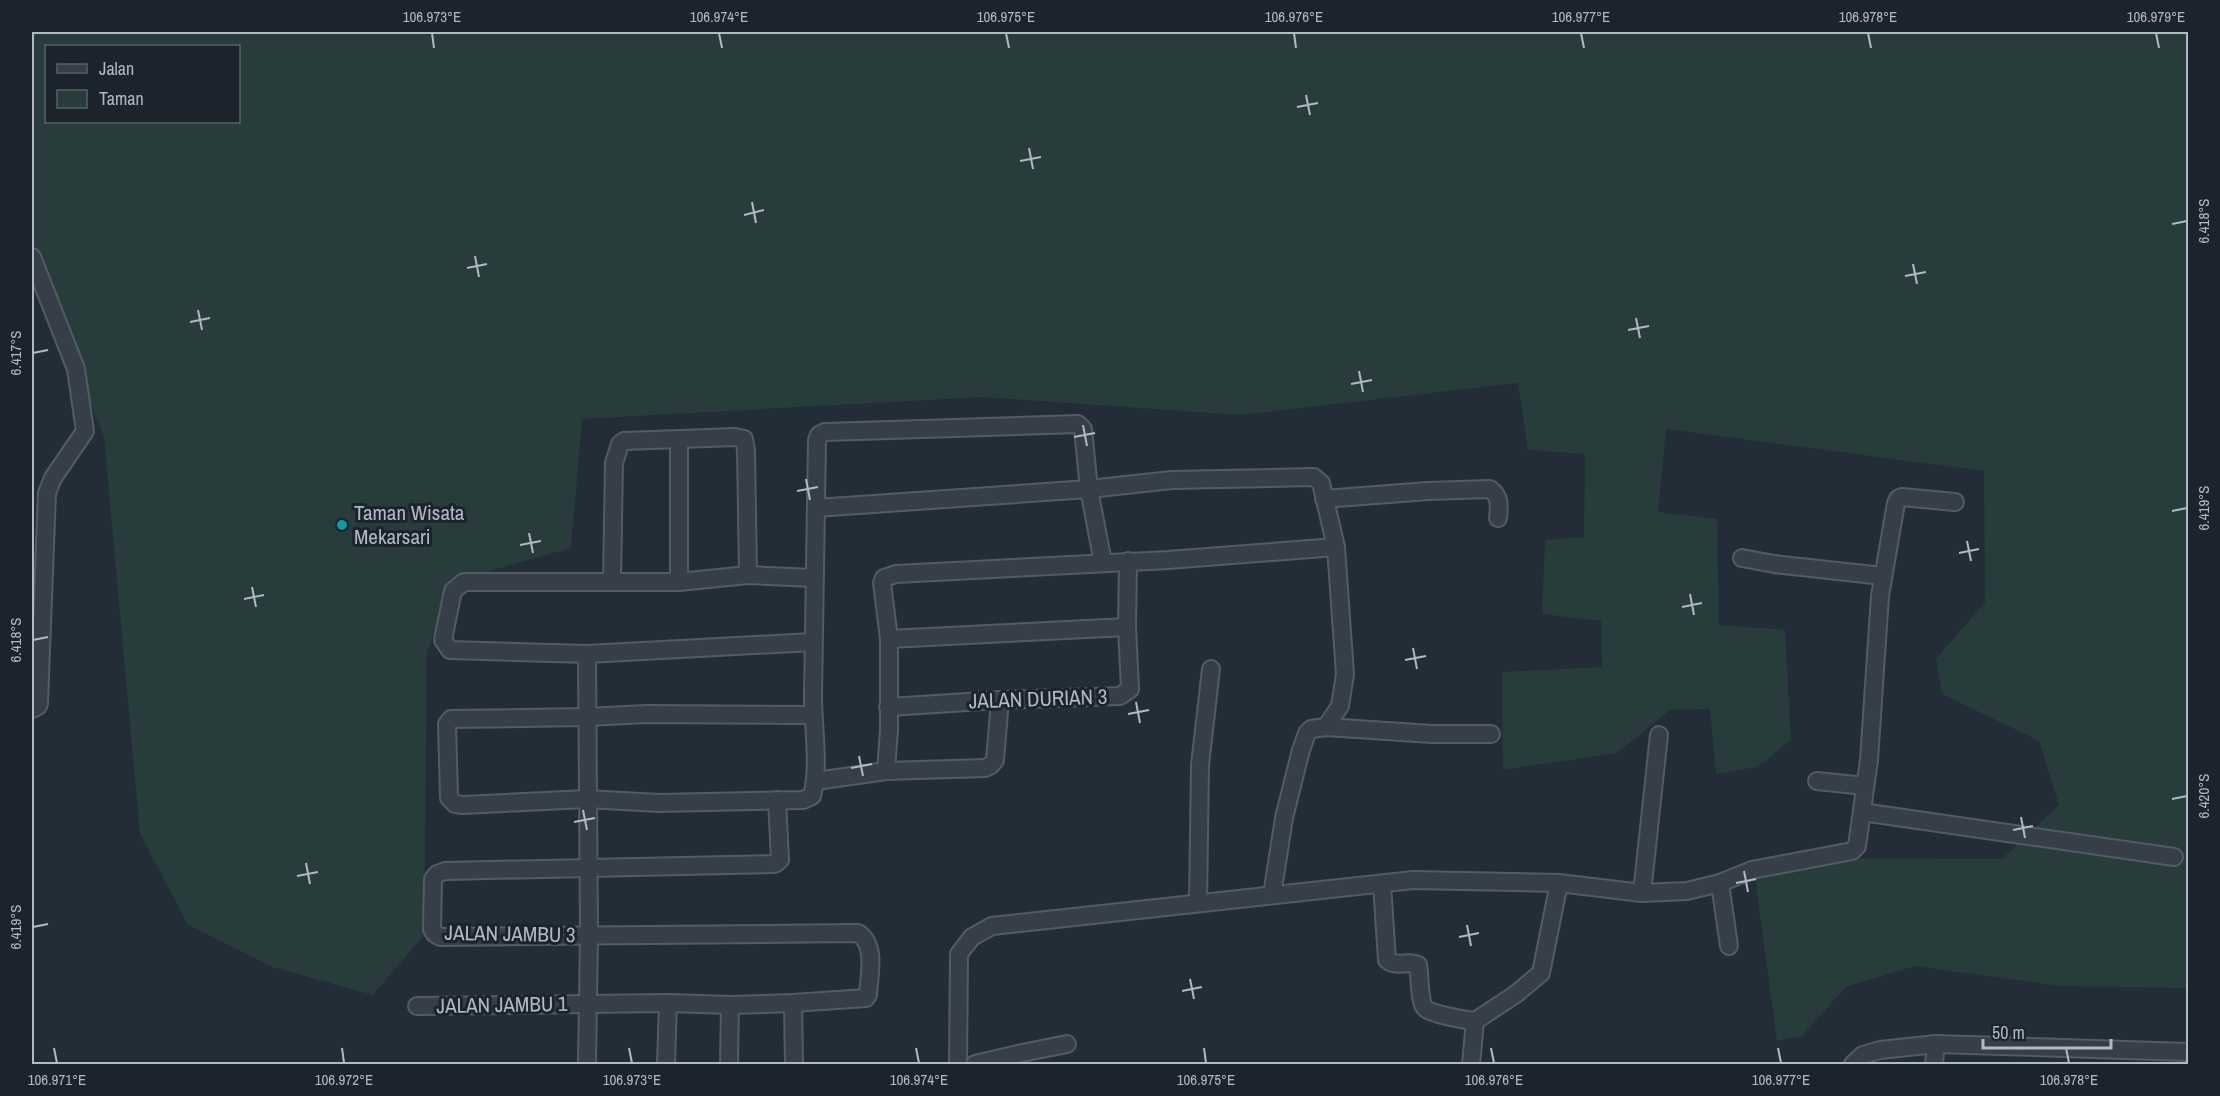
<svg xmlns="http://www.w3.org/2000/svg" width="2220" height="1096" font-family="'Archivo Narrow',sans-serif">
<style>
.green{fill:#273c3b;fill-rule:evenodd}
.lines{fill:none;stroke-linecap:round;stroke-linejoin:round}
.minor-casing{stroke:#535c66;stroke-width:20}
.minor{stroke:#363e48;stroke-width:16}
.ticks{fill:none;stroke:#b0b9c4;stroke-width:2}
.culture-dot{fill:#0f9aa8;stroke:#1b242d;stroke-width:2}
.labels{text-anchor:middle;stroke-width:6;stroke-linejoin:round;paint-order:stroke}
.poi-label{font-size:21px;fill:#b0b9c4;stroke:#1b242d;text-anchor:start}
.street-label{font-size:21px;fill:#b0b9c4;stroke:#1b242d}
.neatline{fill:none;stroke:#b0b9c4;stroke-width:2}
.ticks-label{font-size:15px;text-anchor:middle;fill:#b0b9c4}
</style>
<rect width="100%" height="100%" fill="#222d37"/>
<!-- green -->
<path class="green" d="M32 32H2188V988L2060 986 1915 966 1846 987 1802 1036 1777 1041 1754 871 1779 858 2002 859 2059 805 2039 741 1942 694 1936 659 1985 602 1984 471 1666 429 1658 512 1717 519 1719 625 1785 630 1791 740 1757 767 1716 774 1710 709 1670 710 1617 753 1503 770 1502 672 1602 667 1601 621 1542 614 1545 540 1584 537 1585 454 1528 450 1518 383 1239 415 983 397 582 419 571 548 454 581 427 652 424 935 373 995 272 967 188 925 140 834 104 437 32 258ZM46 46H238V122H46Z"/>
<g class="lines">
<defs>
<g id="minor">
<polyline points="32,257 76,369 85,431 53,478 47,493 39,703 38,706 32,709"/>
<polyline points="679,439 679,582"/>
<path d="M1324 499 1428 491 1490 489C1501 497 1499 506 1498 518"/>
<polyline points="816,508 1089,489 1172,480 1314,477 1321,483 1336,547 1345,674 1340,706 1326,727"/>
<polyline points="1742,558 1774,564 1883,576"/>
<polyline points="813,578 748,575 679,582 464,582 453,591 443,640 450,650 587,654 813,642"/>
<polyline points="612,581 614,463 620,444 624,441 735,437 744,439 746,450 748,575"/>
<polyline points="889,639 1127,627"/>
<polyline points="587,654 589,935 587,1064"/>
<polyline points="888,707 1000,700 1120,696 1130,689 1127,627 1128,561"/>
<path d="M813 715 646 714 587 717 451 719 447 724 449 798 455 804 463 805 587 799 659 803 803 800 812 796C820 764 813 729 813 696 814 611 816 526 817 440L819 435 825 432 1078 424 1083 429 1089 489 1103 563"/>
<polyline points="886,771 889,730 889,639 882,583 884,578 896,574 1168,560 1336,547"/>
<polyline points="816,781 886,771 985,768 991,765 995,760 1000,700"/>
<polyline points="1817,781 1865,786"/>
<polyline points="1862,812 2174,857"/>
<polyline points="1720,883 1729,946"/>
<path d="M1382 884 1387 960C1397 968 1408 960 1418 965 1420 975 1419 1001 1425 1008 1429 1014 1466 1020 1475 1021"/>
<polyline points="1642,893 1659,735"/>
<polyline points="1272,895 1284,818 1301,750 1307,733 1311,729 1326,727 1432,734 1491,734"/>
<polyline points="1198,903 1200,765 1211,669"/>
<polyline points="793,1003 794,1064"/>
<path d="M417 1006 668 1003 730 1005 793 1003 866 998 868 995C869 975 877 945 858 933L440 937 435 934 432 929 433 879 437 874 445 871 775 864 780 860 777 800"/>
<polyline points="666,1064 668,1003"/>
<polyline points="729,1064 730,1005"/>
<polyline points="958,1064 959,954 972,937 992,926 1413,880 1559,883 1642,893 1687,891 1720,883 1752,870 1852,851 1857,846 1869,760 1880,596 1896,503 1898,499 1902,497 1955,502"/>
<polyline points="975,1064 1022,1053 1067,1044"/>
<polyline points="1471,1064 1475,1021 1516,994 1541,973 1559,883"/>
<polyline points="1853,1064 1863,1055 1880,1050 1936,1044 2188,1052"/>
<polyline points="1934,1064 1936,1044"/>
</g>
</defs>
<!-- minor casing -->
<use href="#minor" class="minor-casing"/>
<!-- minor -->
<use href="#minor" class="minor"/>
</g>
<!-- ticks -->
<path class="ticks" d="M432 33 434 48M719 33 722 48M1006 33 1009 48M1294 33 1296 48M1581 33 1584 48M1868 33 1871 48M2156 33 2159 48M1306 95 1310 115M1297 107 1318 103M1029 148 1033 169M1020 161 1041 157M752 202 756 223M744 215 764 210M2172 224 2187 221M475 256 479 277M1913 264 1917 284M467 268 487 264M1905 276 1926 272M198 310 202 330M1636 318 1640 338M190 322 210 318M1628 330 1649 326M33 353 48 350M1359 371 1363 392M1351 384 1372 380M1083 425 1087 446M1074 437 1095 433M806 479 810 500M797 491 818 487M2172 511 2187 508M529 533 533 553M1967 541 1971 561M520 545 541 541M1959 553 1979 549M252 587 256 607M1690 594 1694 615M244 599 264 595M1682 607 1702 603M33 640 48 637M1413 648 1417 669M1405 660 1426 656M1136 702 1140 723M1128 714 1149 710M859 756 863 776M851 768 872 764M2172 799 2187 796M583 810 587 830M2021 817 2025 838M574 822 595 818M2013 830 2033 826M306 863 310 884M1744 871 1748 892M297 876 318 872M1736 883 1756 879M1467 925 1471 946M33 927 48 924M1459 937 1479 933M1190 979 1194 999M1182 991 1202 987M54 1048 57 1063M342 1048 344 1063M629 1048 632 1063M916 1048 919 1063M1204 1048 1206 1063M1491 1048 1494 1063M1778 1048 1781 1063M2066 1048 2069 1063"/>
<!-- markers -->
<circle class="culture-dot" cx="342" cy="525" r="6"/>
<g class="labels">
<!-- poi labels -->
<g class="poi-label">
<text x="354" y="520">Taman Wisata<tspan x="354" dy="24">Mekarsari</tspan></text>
</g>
<!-- street labels -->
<g class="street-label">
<text transform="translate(1038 699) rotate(-2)" y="7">JALAN DURIAN 3</text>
<text transform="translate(510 934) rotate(1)" y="7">JALAN JAMBU 3</text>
<text transform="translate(502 1005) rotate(-1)" y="7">JALAN JAMBU 1</text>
</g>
</g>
<!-- border -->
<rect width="2220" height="1096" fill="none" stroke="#1b242d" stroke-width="66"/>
<!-- legend -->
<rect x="45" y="45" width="195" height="78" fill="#1b242d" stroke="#576069" stroke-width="1.5"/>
<rect x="57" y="64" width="30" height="9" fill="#363e48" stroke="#576069" stroke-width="1.5"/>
<text x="99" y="75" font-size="18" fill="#b0b9c4">Jalan</text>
<rect x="57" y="90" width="30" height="18" fill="#273c3b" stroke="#576069" stroke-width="1.5"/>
<text x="99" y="105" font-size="18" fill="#b0b9c4">Taman</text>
<!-- scale -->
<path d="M1983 1039v9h128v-9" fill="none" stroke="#b0b9c4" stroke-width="3"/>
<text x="1992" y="1039" font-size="18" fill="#b0b9c4" stroke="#1b242d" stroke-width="4.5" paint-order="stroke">50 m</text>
<rect x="33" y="33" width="2154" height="1030" class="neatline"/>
<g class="ticks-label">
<text x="432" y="22">106.973°E</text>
<text x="719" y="22">106.974°E</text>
<text x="1006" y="22">106.975°E</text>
<text x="1294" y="22">106.976°E</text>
<text x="1581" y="22">106.977°E</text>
<text x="1868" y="22">106.978°E</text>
<text x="2156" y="22">106.979°E</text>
<text transform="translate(2204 221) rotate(-90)" y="5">6.418°S</text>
<text transform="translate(16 353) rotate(-90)" y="5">6.417°S</text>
<text transform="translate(2204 508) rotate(-90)" y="5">6.419°S</text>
<text transform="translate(16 640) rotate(-90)" y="5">6.418°S</text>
<text transform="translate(2204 796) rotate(-90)" y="5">6.420°S</text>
<text transform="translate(16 927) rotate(-90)" y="5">6.419°S</text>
<text x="57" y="1085">106.971°E</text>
<text x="344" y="1085">106.972°E</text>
<text x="632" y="1085">106.973°E</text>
<text x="919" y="1085">106.974°E</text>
<text x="1206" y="1085">106.975°E</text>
<text x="1494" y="1085">106.976°E</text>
<text x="1781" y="1085">106.977°E</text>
<text x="2069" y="1085">106.978°E</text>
</g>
</svg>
